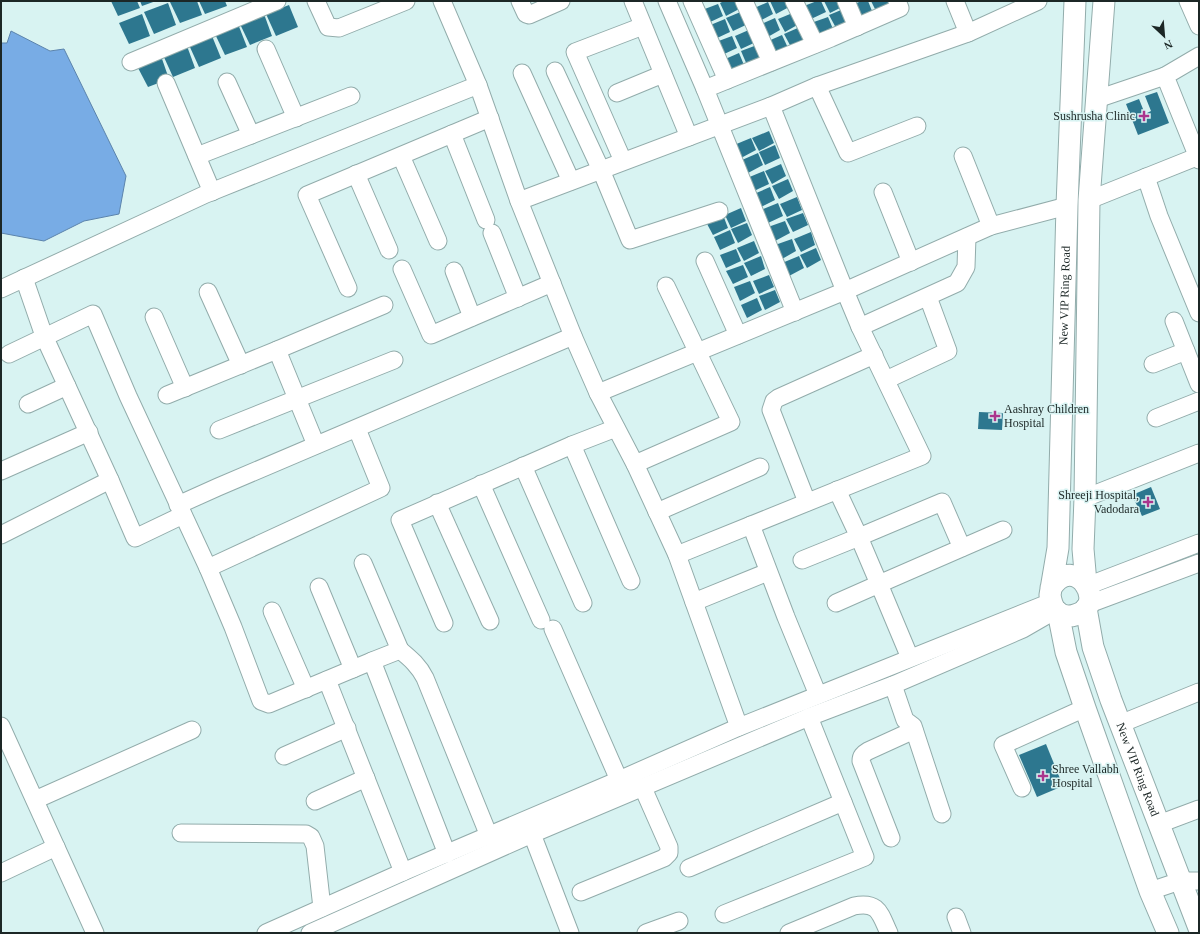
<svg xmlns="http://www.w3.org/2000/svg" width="1200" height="934" font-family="'Times New Roman',serif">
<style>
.water{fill:#78ace5;stroke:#5c84ac}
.building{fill:#2d778f}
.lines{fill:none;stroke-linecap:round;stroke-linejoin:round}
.minor-casing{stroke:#92acab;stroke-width:19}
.major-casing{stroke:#92acab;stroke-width:23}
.minor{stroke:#fff;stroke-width:17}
.major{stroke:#fff;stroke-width:21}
.poi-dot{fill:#aa358d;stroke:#d8f3f2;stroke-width:1.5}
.labels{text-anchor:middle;stroke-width:3;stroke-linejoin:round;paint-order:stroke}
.poi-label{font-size:12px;fill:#1c2726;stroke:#d8f3f2;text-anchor:end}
.street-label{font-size:12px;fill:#1c2726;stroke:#d8f3f2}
</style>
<rect width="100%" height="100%" fill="#d8f3f2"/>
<!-- water -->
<polygon class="water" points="11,31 50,51 64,49 126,176 119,214 84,221 44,241 1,233 1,43 7,43"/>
<!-- building -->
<g class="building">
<polygon points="111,1 137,1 140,8 118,16"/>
<polygon points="140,1 156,1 142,6"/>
<polygon points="172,1 197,1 202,15 180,23 170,2"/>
<polygon points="199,1 225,1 227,6 205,14"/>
<polygon points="724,1 738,1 741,8 726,16 720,3"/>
<polygon points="770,1 789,1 791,6 776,14"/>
<polygon points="817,1 821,1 826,12 811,19 804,6"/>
<polygon points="824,1 843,1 844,6 830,13"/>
<polygon points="862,1 868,1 872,11 858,19 851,5"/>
<polygon points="871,1 889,1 890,3 876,11"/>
<polygon points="768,2 773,14 758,22 752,9"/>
<polygon points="168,3 176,25 154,34 144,12"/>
<polygon points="718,4 723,16 708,23 702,10"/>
<polygon points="289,5 298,27 276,36 266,14"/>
<polygon points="846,8 850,21 836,28 829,15"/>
<polygon points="743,11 748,24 733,31 726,18"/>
<polygon points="795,12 799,24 785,32 778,19"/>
<polygon points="142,14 150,36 129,44 119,23"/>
<polygon points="264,14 272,36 250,45 240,24"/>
<polygon points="828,17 833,29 818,37 811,23"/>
<polygon points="775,18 780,30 766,38 759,25"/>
<polygon points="725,19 730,32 715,39 708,26"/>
<polygon points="238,24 247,47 225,55 215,34"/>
<polygon points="800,27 805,39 791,47 784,34"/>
<polygon points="751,29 756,42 741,49 735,36"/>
<polygon points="782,35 788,48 773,55 766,42"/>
<polygon points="212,36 221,58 199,67 189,45"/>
<polygon points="732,36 737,48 722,55 716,42"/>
<polygon points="757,45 762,57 747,65 741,51"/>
<polygon points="187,46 195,68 173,77 163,55"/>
<polygon points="739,53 744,65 729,73 723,60"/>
<polygon points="161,56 169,79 148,87 137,66"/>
<polygon points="1157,92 1169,123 1138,135 1126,104 1139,99 1145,114 1151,111 1145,96"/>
<polygon points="769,131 774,143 759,151 752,138"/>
<polygon points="751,138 756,150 741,158 734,145"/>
<polygon points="775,145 780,158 765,165 759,152"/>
<polygon points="758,153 763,165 748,173 742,160"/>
<polygon points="781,164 786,176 772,184 765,171"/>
<polygon points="764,171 769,184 754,191 747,178"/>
<polygon points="788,179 793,191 779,199 772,186"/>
<polygon points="770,187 775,200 761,207 754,194"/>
<polygon points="797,197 802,210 787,217 780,204"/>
<polygon points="778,203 783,216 768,223 761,210"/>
<polygon points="741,208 746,221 731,228 725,215"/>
<polygon points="803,213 808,225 793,232 786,219"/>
<polygon points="723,215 728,228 713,235 706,222"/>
<polygon points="785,221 790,233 775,241 768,227"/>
<polygon points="747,223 752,235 738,243 731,229"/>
<polygon points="730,230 735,243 720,250 714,237"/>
<polygon points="811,232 815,245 801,252 794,239"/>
<polygon points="792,239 796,251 782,259 775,245"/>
<polygon points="754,241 759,253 744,261 737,248"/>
<polygon points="816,248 821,260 807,268 800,255"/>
<polygon points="736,249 741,261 726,268 720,255"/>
<polygon points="761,256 765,269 751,276 744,263"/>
<polygon points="799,256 804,268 789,276 782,263"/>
<polygon points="743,265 748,277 733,284 726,271"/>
<polygon points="769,275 774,287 759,294 753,281"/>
<polygon points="750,281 755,293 740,301 734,287"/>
<polygon points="775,290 780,302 765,310 759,296"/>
<polygon points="757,298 762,310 747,318 741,305"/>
<polygon points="979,412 1003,413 1002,430 978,429"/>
<polygon points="1151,487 1160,509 1142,516 1132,495"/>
<polygon points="1046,744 1063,786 1037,797 1019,755"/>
</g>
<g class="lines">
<defs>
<g id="minor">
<polyline points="316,1 328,27 339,28 406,1"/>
<polyline points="442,1 478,85 519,201 573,336 598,393 635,464 677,555 739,727"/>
<polyline points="520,1 526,14 529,15 561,1"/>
<polyline points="633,1 689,137"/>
<polyline points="667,1 705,89"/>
<polyline points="692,1 727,80"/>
<polyline points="744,1 771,62"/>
<polyline points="794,1 815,44"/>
<polyline points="846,1 857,27"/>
<polyline points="955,1 968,33"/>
<polyline points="1188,1 1199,26"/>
<polyline points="266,49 296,118"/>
<polyline points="1199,56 1165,76 1199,160"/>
<polyline points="131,62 277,1"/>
<polyline points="555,71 601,170 630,240 719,211"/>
<polyline points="522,73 571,181"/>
<polyline points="227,82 251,135"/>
<polyline points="166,83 212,192"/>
<polyline points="817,86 848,153 917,126"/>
<polyline points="617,93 663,74"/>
<polyline points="1097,99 1165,76"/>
<polyline points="452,134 486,220"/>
<polyline points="197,156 351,96"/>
<polyline points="401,156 438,241"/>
<polyline points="963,156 991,226"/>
<polyline points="623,161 575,52 643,26"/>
<polyline points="356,174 389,250"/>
<polyline points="1146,177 1159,216 1199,313"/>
<polyline points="883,192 911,262"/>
<polyline points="1089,200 1199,156"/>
<polyline points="519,201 771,106 817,86 968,33 1038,1"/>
<polyline points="492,233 518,298"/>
<polyline points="705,261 738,335"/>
<polyline points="402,269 431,335 552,283"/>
<polyline points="454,271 472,317"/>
<polyline points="24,278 44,336 110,480 135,538 183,515"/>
<polyline points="348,288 307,195 490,118"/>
<polyline points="1,289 206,194 478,85"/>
<polyline points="208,292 241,365"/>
<polyline points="795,312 705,89 831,38 900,8 897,1"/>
<polyline points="154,317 185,388"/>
<polyline points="1174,321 1199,384"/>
<polyline points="860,327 957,283 966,267 967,237"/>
<polyline points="9,354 93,314 128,396 208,568 381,488 357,429"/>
<polyline points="1153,364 1186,351"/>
<polyline points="886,380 948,351 928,297"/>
<polyline points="598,393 845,291 991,226 1067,206"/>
<polyline points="167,395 277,350"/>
<polyline points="28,404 67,386"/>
<polyline points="1156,418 1199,401"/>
<polyline points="219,430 394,360"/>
<polyline points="316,445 277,350 384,305"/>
<polyline points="572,445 631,581"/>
<polyline points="635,464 731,422 666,286"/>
<polyline points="523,466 583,603"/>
<polyline points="1,471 89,432"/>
<polyline points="481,484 541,620"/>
<polyline points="1085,498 1199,453"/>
<polyline points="807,502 771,410 774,401 778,398 874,355"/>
<polyline points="437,503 490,621"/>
<polyline points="178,505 218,487 573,336"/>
<polyline points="657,512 760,467"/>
<polyline points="751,525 786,617 818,695"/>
<polyline points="1,535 110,480"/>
<polyline points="962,548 942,502 859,537 879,584 1003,530"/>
<polyline points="677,555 922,456 860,327 845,291 771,106"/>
<polyline points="802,560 859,537 837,490"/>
<polyline points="363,563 400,650 372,661"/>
<polyline points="208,568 233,627 261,701 269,704 372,661 447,854"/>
<polyline points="1087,586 1199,543"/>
<polyline points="319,587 353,669"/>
<polyline points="694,602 768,572"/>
<polyline points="836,603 879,584 910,658"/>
<polyline points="1089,604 1199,563"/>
<polyline points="272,611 306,689"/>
<polyline points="444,623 400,520 572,445 616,428"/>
<polyline points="553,629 619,780"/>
<path d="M400 650C411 659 419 666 425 678L489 836"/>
<polyline points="327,680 403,872"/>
<polyline points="893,685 905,720 913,726 942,814"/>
<polyline points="1120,724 1199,692"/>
<polyline points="1,726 95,933"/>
<polyline points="284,756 347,728"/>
<polyline points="1022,788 1003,745 1085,708"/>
<polyline points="35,800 192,730"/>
<polyline points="315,801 366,778"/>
<polyline points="1159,824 1199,809"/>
<polyline points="181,833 306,834 311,837 315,846 322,908"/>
<polyline points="532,834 570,933"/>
<path d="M891 838 861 761C861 756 863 754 868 751L914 730"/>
<polyline points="689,868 843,802"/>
<polyline points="1,873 56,847"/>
<polyline points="1150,891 1180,881 1199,881"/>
<polyline points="581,892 664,858 669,853 669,847 643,788"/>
<polyline points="724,914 865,857 809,717"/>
<polyline points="956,917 962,933"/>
<polyline points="266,933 403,872 619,780 739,727 1051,602"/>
<polyline points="310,933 532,834 809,717 893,685 1023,629 1056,610"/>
<polyline points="646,933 679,921"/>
<path d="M789 933 854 906C879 901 880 914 889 933"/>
</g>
<g id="major">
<polyline points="1086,583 1083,549 1085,498 1089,200 1104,1"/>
<path id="s1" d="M1051 588C1075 551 1110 606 1075 615 1069 617 1062 616 1057 612 1052 607 1051 602 1050 595L1058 548 1067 206 1075 1"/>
<path id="s2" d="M1086 608 1093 647 1111 700 1199 928"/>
<polyline points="1058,612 1066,652 1085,708 1150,891 1168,933"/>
</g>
</defs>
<!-- minor casing -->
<use href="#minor" class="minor-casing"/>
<!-- major casing -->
<use href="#major" class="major-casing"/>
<!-- minor -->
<use href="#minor" class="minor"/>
<!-- major -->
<use href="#major" class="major"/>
</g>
<!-- markers -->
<g class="poi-dot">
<path d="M1142 110h4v4h4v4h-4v4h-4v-4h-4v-4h4z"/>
<path d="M993 410h4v4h4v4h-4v4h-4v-4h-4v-4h4z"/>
<path d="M1146 496h4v4h4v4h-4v4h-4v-4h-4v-4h4z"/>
<path d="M1041 770h4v4h4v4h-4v4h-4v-4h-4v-4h4z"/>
</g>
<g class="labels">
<!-- poi labels -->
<g class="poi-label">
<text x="1135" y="120">Sushrusha Clinic</text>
<text x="1004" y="413" text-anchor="start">Aashray Children<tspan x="1004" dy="14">Hospital</tspan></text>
<text x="1139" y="499">Shreeji Hospital,<tspan x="1139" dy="14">Vadodara</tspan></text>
<text x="1052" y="773" text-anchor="start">Shree Vallabh<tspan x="1052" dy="14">Hospital</tspan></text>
</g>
<!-- street labels -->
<g class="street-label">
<text dy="4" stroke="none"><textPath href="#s1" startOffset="419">New VIP Ring Road</textPath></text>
<text dy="4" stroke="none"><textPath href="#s2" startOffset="170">New VIP Ring Road</textPath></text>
</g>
</g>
<!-- border -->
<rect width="1200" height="934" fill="none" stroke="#1c2726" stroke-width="4"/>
<!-- north arrow -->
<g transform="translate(1164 36) rotate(154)" stroke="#d8f3f2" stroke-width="3" paint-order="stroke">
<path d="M0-3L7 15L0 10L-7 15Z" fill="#1c2726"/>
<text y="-6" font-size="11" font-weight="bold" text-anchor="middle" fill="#1c2726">N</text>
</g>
</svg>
